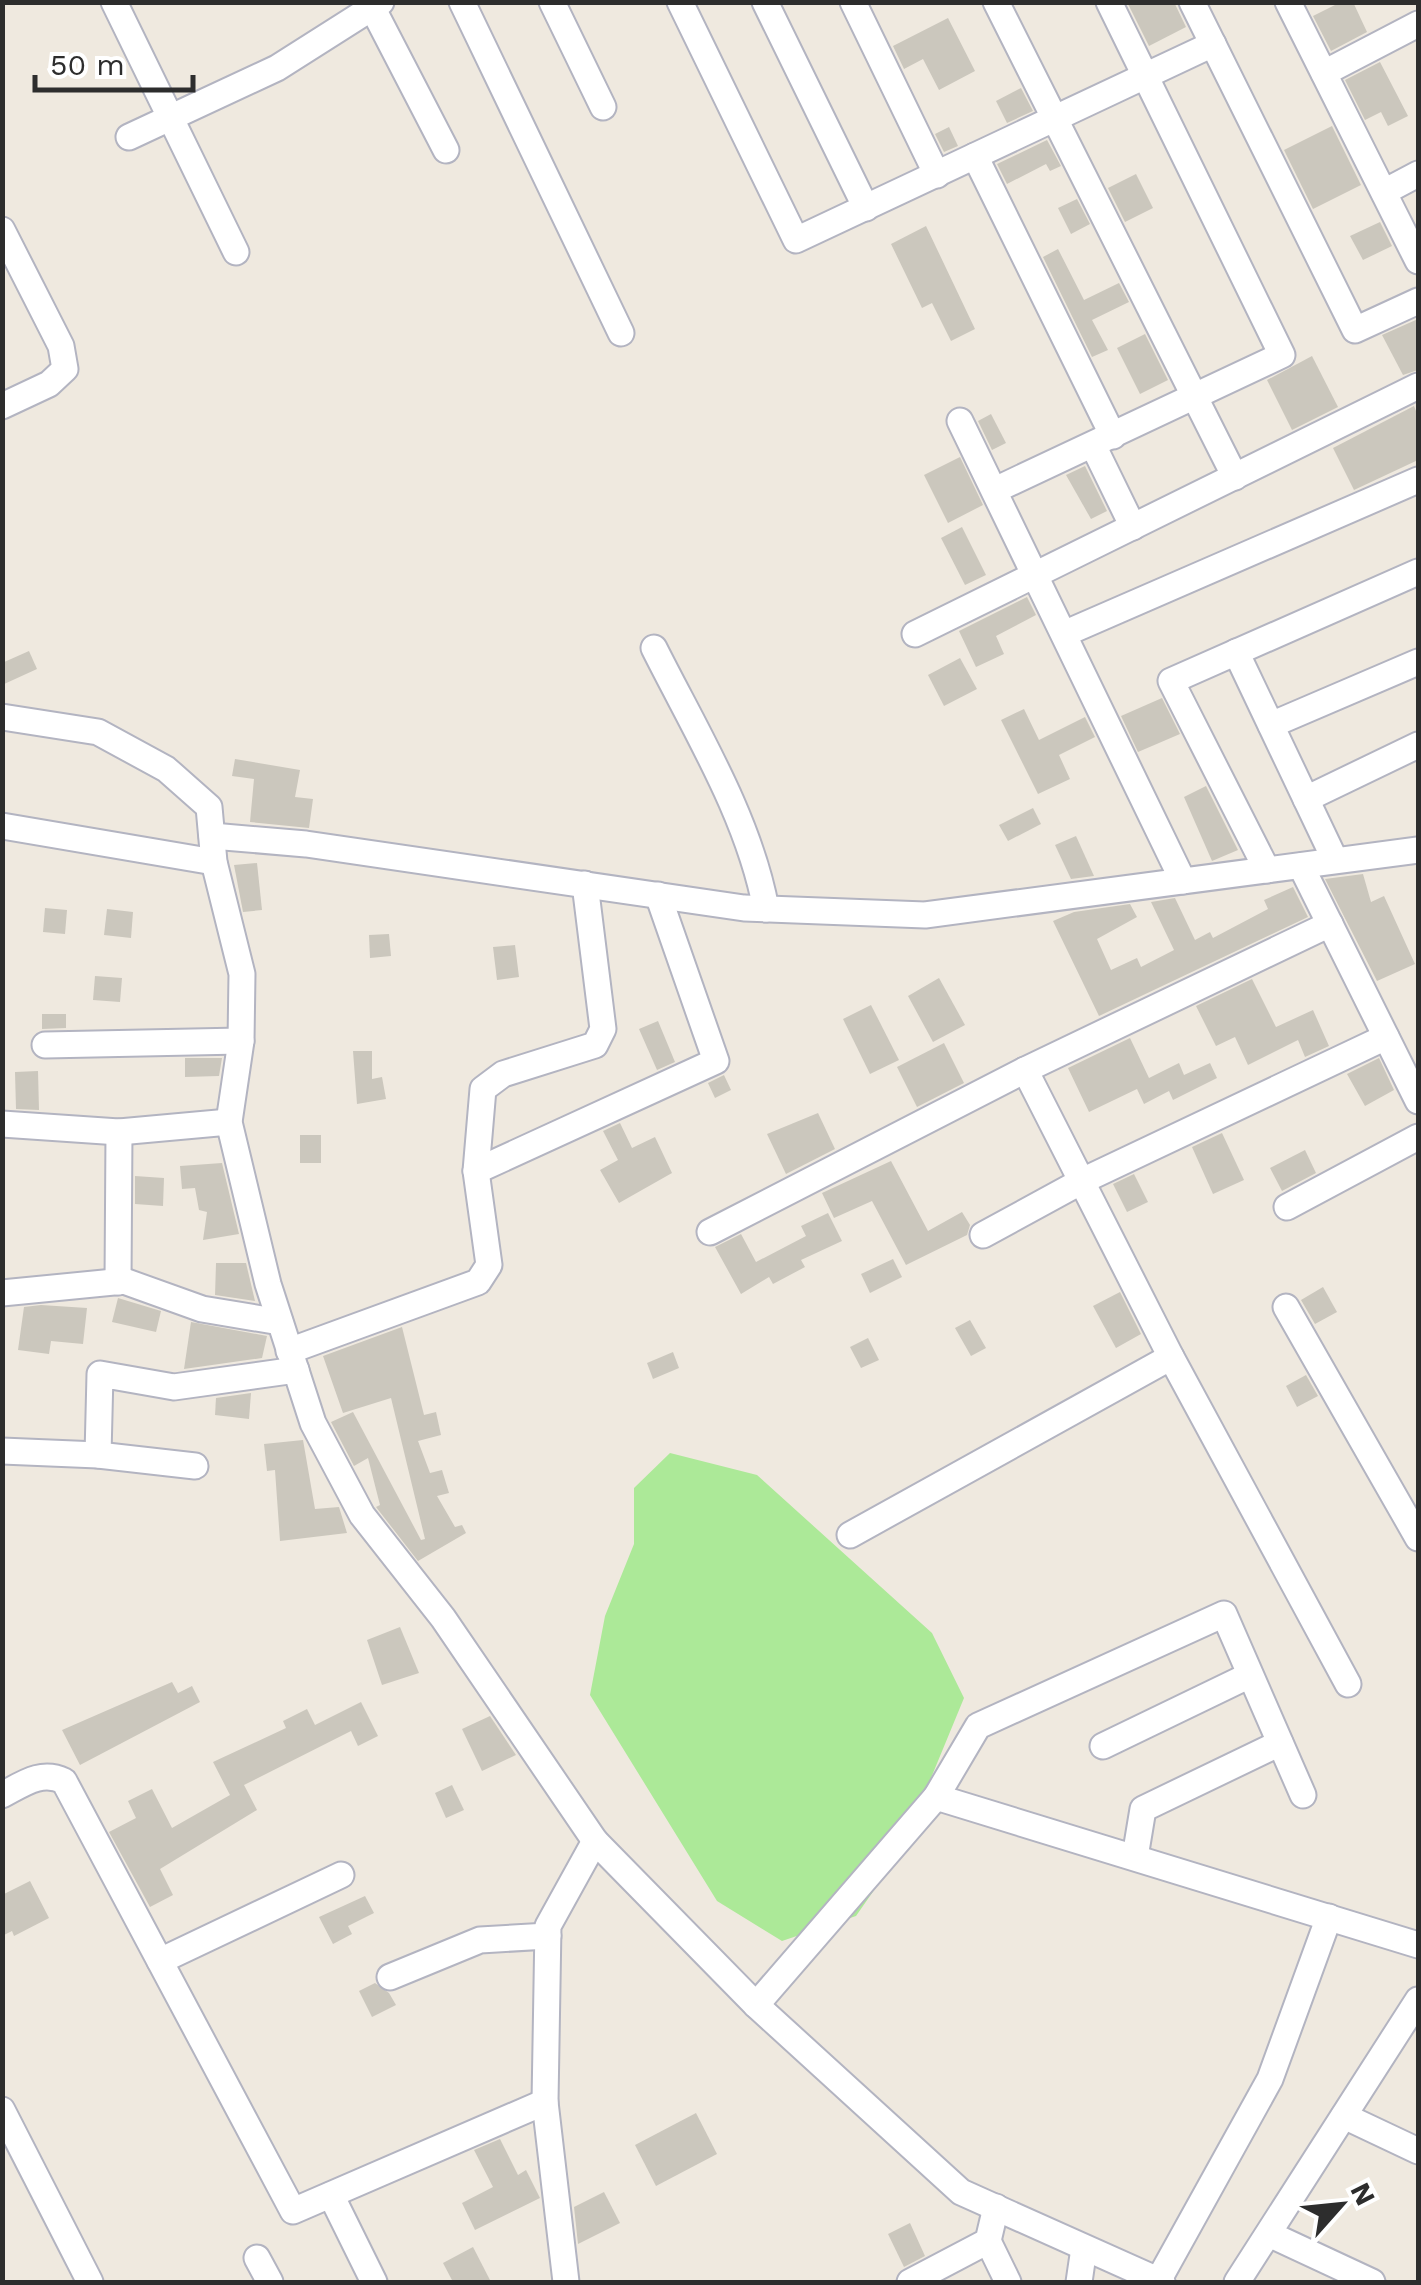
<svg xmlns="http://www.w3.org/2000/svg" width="1421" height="2285" font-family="'Work Sans',sans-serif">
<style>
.green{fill:#ace998}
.building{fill:#cbc7bd}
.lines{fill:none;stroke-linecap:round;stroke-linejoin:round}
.minor-casing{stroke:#b3b4c1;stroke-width:29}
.minor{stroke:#fff;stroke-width:25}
</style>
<rect width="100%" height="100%" fill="#efe9df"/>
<!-- green -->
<polygon class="green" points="670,1453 757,1475 932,1633 964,1698 900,1853 856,1916 782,1941 717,1901 590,1695 605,1616 634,1544 634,1488"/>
<!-- building -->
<g class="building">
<polygon points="1127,2 1174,2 1186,27 1149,46"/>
<polygon points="1341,2 1353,2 1367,32 1331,51 1313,16"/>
<polygon points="948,18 975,71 939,90 923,59 904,69 893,46"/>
<polygon points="1380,62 1408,116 1388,126 1381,112 1365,120 1345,80"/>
<polygon points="1021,88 1033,111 1007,123 996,101"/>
<polygon points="1332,126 1361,185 1313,209 1284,150"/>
<polygon points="949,127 958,146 944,152 935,134"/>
<polygon points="1047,140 1061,166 1050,171 1046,164 1007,184 997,164"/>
<polygon points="1136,174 1153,208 1125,222 1108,188"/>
<polygon points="1077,199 1090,224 1071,234 1058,208"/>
<polygon points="1380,222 1392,246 1363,260 1350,236"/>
<polygon points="926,226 975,329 951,341 932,303 922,308 891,244"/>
<polygon points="1058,249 1084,300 1119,283 1129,302 1092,320 1108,350 1092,357 1043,257"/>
<polygon points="1418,319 1418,370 1403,375 1382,335"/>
<polygon points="1145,334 1168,380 1140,394 1117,348"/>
<polygon points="1312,356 1338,407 1292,430 1267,380"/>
<polygon points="1414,406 1418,416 1418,460 1354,490 1333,448"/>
<polygon points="991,414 1006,443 992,450 978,421"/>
<polygon points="960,457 983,505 948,523 924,475"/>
<polygon points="1085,466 1107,511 1091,519 1066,475"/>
<polygon points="962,527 986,575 965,585 941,538"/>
<polygon points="1027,597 1036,615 996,636 1004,654 976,667 959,631"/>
<polygon points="29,651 37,669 2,685 2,663"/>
<polygon points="960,658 977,689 944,706 928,675"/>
<polygon points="1162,698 1180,734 1138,752 1121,716"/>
<polygon points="1024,709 1039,740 1085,717 1095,737 1059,755 1070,779 1038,794 1001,720"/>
<polygon points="235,759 300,770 295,797 313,799 309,828 250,822 254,779 232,776"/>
<polygon points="1206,786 1238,850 1212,861 1184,797"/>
<polygon points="1033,808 1041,824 1008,841 999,825"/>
<polygon points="1076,836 1094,876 1071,879 1055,845"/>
<polygon points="257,863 262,910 243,912 234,865"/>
<polygon points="1363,874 1371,902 1384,896 1415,964 1377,981 1325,879"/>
<polygon points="1293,887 1308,917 1099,1016 1053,921 1074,912 1130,904 1137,917 1097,939 1111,970 1137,958 1141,967 1174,950 1151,902 1175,898 1195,940 1210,932 1213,938 1268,909 1264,900"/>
<polygon points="45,908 67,910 65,934 43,932"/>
<polygon points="107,909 133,912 131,938 104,935"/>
<polygon points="389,934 391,956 370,958 369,935"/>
<polygon points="515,945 519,977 497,980 493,947"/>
<polygon points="95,976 122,978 120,1002 93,1000"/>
<polygon points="939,978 965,1025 933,1042 908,996"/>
<polygon points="1252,979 1276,1027 1313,1010 1329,1046 1305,1057 1298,1040 1248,1065 1235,1037 1216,1046 1196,1006"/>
<polygon points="871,1005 899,1060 870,1074 843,1019"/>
<polygon points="42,1014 66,1014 66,1028 42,1029"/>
<polygon points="658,1021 675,1062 657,1070 639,1029"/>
<polygon points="1130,1038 1149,1078 1179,1063 1184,1075 1210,1063 1217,1078 1173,1100 1169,1091 1144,1104 1137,1089 1089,1112 1068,1068"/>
<polygon points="944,1043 964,1083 917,1107 897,1067"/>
<polygon points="353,1051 372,1051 372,1079 382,1077 386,1099 357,1104"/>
<polygon points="185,1058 222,1058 219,1076 185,1077"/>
<polygon points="1379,1058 1394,1090 1365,1106 1347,1074"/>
<polygon points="38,1071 39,1110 16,1109 15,1072"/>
<polygon points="724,1075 731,1090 715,1098 708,1083"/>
<polygon points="818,1113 835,1149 786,1174 767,1134"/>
<polygon points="620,1123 632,1148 655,1137 672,1173 619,1203 600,1170 618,1160 603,1131"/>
<polygon points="1222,1133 1244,1180 1213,1194 1192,1147"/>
<rect x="300" y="1135" width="21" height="28"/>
<polygon points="1305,1150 1316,1173 1282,1191 1270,1168"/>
<polygon points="891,1161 928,1231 962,1212 970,1225 967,1235 906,1265 872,1201 834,1218 822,1193"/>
<polygon points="222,1163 239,1234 203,1240 207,1212 199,1210 195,1188 182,1189 180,1166"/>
<polygon points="1134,1174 1148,1202 1127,1212 1113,1184"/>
<polygon points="135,1176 164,1178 163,1206 135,1204"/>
<polygon points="828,1213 842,1241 801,1260 805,1267 773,1284 769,1277 741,1294 715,1247 741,1234 756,1262 806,1236 801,1226"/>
<polygon points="893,1259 902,1277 870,1293 861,1274"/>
<polygon points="216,1263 246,1263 255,1301 215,1295"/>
<polygon points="1323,1287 1337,1312 1315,1324 1301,1300"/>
<polygon points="1120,1292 1141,1334 1116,1348 1093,1306"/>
<polygon points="118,1298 161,1311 156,1332 112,1322"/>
<polygon points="41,1305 87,1308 83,1344 51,1341 49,1354 18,1350 24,1307"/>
<polygon points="970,1320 986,1348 971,1356 955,1328"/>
<polygon points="191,1322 267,1336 262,1358 184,1369"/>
<polygon points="402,1327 424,1415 436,1412 441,1435 418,1441 430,1473 442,1470 449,1493 437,1496 455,1527 462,1525 466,1533 418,1561 376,1507 380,1505 368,1458 354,1466 331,1422 353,1412 421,1540 425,1539 391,1398 343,1413 323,1356"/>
<polygon points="868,1338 879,1360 861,1368 850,1347"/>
<polygon points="673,1352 679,1368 653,1379 647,1363"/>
<polygon points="1306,1375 1318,1396 1297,1407 1286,1386"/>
<polygon points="251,1393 249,1419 215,1415 216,1398"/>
<polygon points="303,1440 315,1509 339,1507 347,1533 280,1541 275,1470 267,1471 264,1444"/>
<polygon points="400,1627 419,1673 382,1685 367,1640"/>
<polygon points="172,1682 178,1693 192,1686 200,1702 80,1765 62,1730"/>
<polygon points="361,1702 378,1736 358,1746 351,1731 244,1785 257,1810 160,1869 173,1895 150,1907 109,1832 136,1818 128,1801 152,1789 172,1828 230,1795 213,1762 286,1728 283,1721 307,1709 315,1725"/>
<polygon points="490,1716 516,1755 482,1771 462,1729"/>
<polygon points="452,1785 464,1810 446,1818 435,1793"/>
<polygon points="30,1881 49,1918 14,1936 12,1931 2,1936 2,1895"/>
<polygon points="365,1896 374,1913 348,1926 352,1934 333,1944 319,1917"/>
<polygon points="375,1983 389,1993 396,2005 372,2017 359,1991"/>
<polygon points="696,2113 717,2154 656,2186 635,2145"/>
<polygon points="500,2139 518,2175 526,2170 540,2198 475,2230 462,2203 493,2187 474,2150"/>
<polygon points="604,2192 620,2223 578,2244 574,2207"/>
<polygon points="910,2223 925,2256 904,2267 888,2234"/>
<polygon points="473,2247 491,2282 453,2282 443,2263"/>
</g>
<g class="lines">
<defs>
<g id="minor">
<polyline points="114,2 236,252"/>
<polyline points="462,2 621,333"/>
<polyline points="552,2 603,107"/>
<polyline points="680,2 796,240 1213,44"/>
<polyline points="765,2 866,208"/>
<polyline points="853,2 937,175"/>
<polyline points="996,2 1235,477"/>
<polyline points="1192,2 1355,330 1418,301"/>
<polyline points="1288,2 1418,261"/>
<polyline points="372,7 446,150"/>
<polyline points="1324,73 1418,24"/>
<polyline points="129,137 277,68 381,2"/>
<polyline points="975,156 1113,436"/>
<polyline points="1384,192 1418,174"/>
<polyline points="2,230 61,346 65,369 49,384 2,406"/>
<polyline points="960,421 1183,881"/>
<polyline points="1093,445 1133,527"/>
<polyline points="995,490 1282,355 1109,2"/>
<polyline points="1066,633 1418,480"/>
<polyline points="915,634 1418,386"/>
<path d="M654 648C695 730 749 817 766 909"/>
<polyline points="1236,652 1335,860"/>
<polyline points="2,717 98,732 166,769 209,807 214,862 242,974 241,1041 229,1122 268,1284 313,1423 362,1515 443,1618 595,1841 756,2005 961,2192 1162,2282"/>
<polyline points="1271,725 1418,662"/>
<polyline points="1306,799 1418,745"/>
<polyline points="2,826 214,862"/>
<polyline points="212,836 306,844 744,908 925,915 1418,850"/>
<polyline points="1301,866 1418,1101"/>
<polyline points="1267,870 1171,681 1418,572"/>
<polyline points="45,1045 241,1041"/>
<polyline points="1025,1070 1171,1357 1348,1684"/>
<polyline points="2,1124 119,1132 229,1122"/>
<polyline points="476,1171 716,1061 658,895"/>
<polyline points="1287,1207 1418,1137"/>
<polyline points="710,1232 1025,1070 1330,924"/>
<polyline points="983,1235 1082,1181 1386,1037"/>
<polyline points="118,1282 119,1132"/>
<polyline points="2,1293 124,1281 202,1309 280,1322"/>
<polyline points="1286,1307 1418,1538"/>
<polyline points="289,1351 478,1282 489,1265 476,1171 483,1089 503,1074 595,1045 603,1029 585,884"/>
<polyline points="2,1451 98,1455 195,1466"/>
<polyline points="98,1455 100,1374 174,1387 296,1370"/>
<polyline points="850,1535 1171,1357"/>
<polyline points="1103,1746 1250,1675"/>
<path d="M2 1795C23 1784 41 1770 64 1781L293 2211 545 2102"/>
<polyline points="936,1797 1418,1945"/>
<polyline points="1135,1857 1143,1809 1280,1743"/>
<polyline points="160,1961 341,1875"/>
<polyline points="390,1977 480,1940 548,1936"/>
<polyline points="756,2005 936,1797 978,1726 1224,1614 1303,1795"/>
<polyline points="2,2110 90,2282"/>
<polyline points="1344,2116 1418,2151"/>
<polyline points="331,2195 374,2282"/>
<polyline points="1269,2234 1372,2282"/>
<polyline points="988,2241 1008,2282"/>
<polyline points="257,2258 270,2282"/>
<polyline points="1158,2281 1270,2079 1329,1917"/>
<polyline points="566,2282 545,2102 548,1926 595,1841"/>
<polyline points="910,2282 988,2241 996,2207"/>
<polyline points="1079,2282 1084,2248"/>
<polyline points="1237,2282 1418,2000"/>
</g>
</defs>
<!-- minor casing -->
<use href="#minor" class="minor-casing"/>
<!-- minor -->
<use href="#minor" class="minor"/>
</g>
<!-- border -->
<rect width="1421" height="2285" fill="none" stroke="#2d2d2d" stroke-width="10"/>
<!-- north arrow -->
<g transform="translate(1341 2205) rotate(63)" stroke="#ffffff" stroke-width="8" paint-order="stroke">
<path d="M0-8L18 38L0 25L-18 38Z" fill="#2d2d2d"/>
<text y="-15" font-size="28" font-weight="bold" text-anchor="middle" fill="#2d2d2d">N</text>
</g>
<!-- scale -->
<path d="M35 75v15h158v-15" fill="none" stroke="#2d2d2d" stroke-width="5"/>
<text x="50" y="75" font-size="30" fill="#2d2d2d" stroke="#ffffff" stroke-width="8" paint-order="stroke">50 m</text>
</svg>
